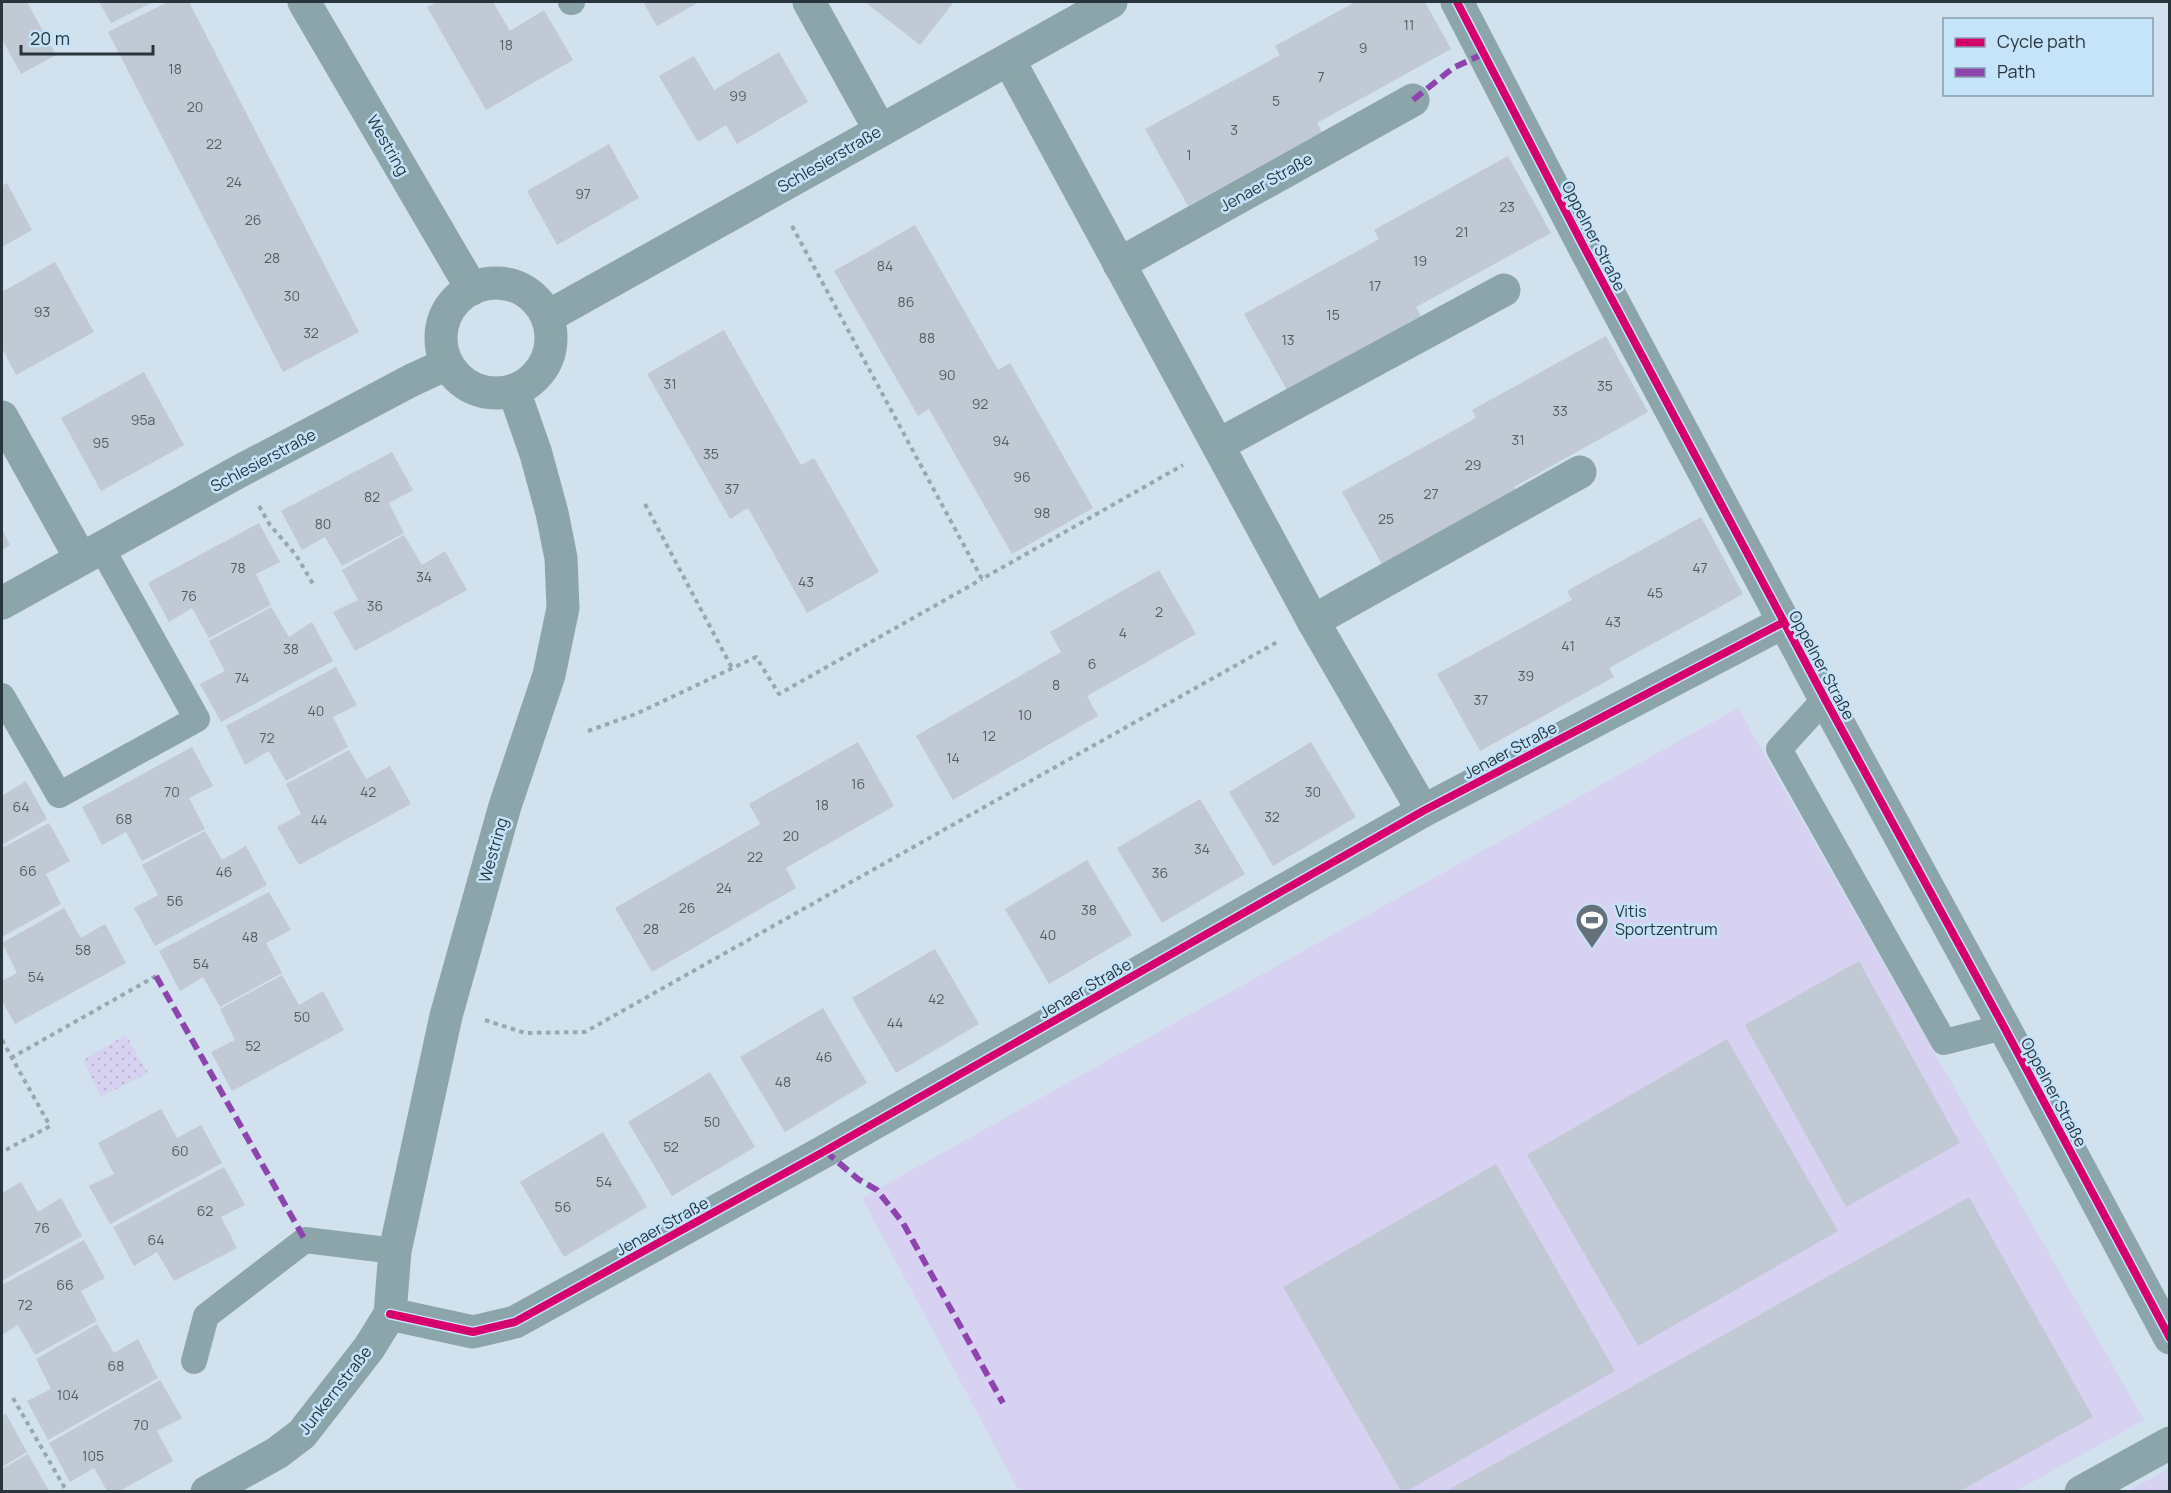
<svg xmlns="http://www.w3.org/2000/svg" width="2171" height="1493" font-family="Manrope,sans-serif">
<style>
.green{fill:url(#green-dots)}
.pitch{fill:#d8d2f2}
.building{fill:#c1c9d4}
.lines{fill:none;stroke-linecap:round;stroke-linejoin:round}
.path{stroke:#95a9af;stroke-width:4;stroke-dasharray:4.5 4.5;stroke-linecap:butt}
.service{stroke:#8ba5aa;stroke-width:26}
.minor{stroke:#8ba5aa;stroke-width:33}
.quiet{stroke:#8e44ad;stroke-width:6;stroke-dasharray:12 6;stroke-linecap:butt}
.cycleway-casing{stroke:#c5e3f9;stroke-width:11}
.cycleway{stroke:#d6006c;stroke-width:8}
.labels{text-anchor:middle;stroke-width:5;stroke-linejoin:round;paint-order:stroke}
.number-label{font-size:14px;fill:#525d66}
.street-label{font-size:16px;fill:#29353d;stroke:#c5e3f9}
.poi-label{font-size:16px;fill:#29353d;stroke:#c5e3f9;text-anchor:start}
</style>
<defs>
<pattern id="green-dots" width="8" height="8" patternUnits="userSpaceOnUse" patternTransform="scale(1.5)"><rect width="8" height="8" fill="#d8d2f2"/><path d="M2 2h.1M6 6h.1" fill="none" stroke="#b9b5d0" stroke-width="1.8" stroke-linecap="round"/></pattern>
</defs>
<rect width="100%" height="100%" fill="#d1e1ed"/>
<!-- green -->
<polygon class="green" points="126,1035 148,1073 101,1097 83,1060"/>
<!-- pitch -->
<g class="pitch">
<polygon points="1738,708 2144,1420 2016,1491 1019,1491 862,1198"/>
<polygon points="2169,1469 2169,1491 2127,1491"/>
</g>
<!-- building -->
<g class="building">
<polygon points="5,2 27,2 56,55 21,74 2,39 2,4"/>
<polygon points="99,2 153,2 111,23"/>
<polygon points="168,2 189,2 359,332 283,372 108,32"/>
<polygon points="437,2 493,2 510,31 544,10 573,60 486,110 427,7"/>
<polygon points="643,2 699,2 657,26"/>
<polygon points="865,2 954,2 920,45"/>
<polygon points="1355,2 1425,2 1451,49 1317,123 1322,132 1188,206 1145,129 1280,55 1275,46"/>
<polygon points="779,52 808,102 737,144 726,125 698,142 659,76 694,56 714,90"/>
<polygon points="609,144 639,198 557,245 527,191"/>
<polygon points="1508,156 1551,233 1416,307 1421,316 1287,390 1244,314 1379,239 1374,230"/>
<polygon points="7,183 32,230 2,247 2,186"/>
<polygon points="915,225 998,370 1010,363 1093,508 1012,554 929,409 918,416 834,271"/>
<polygon points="55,262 94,332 16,375 2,348 2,292"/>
<polygon points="724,330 801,465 814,458 879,572 807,613 748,508 730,519 647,374"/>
<polygon points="1606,336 1648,412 1514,487 1519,496 1385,570 1342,492 1476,418 1472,410"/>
<polygon points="144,372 184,445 101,491 61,418"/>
<polygon points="392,452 413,490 389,503 404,533 342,566 325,537 302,550 281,511"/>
<polygon points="1701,517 1743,594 1609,668 1614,677 1480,751 1437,674 1572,600 1567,591"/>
<polygon points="259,523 280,562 256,574 271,605 209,638 192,608 169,622 148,583"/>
<polygon points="2,529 10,545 2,550"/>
<polygon points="404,535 422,565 445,551 467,590 355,651 333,612 358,600 342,570"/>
<polygon points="1159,570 1196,634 1087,696 1098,716 953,800 916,736 1061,652 1050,632"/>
<polygon points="271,607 289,637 312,622 333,661 221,722 200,684 225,671 209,641"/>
<polygon points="336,667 357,705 333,717 348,747 286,781 269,751 245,765 226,726"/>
<polygon points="858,742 894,806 786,868 796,888 652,972 615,908 760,824 749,804"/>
<polygon points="1311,742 1356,817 1273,866 1229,792"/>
<polygon points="192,747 213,786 189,798 205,829 142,861 126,832 102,845 82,807"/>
<polygon points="349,750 366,779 390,766 411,804 299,865 277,827 301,814 286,784"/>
<polygon points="26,781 47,819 2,845 2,796"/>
<polygon points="1200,799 1245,874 1162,923 1117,848"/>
<polygon points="49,823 70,861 46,874 61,904 2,937 2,848"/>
<polygon points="205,831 222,860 246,846 267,885 155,946 134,908 158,895 142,865"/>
<polygon points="1087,860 1132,935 1049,984 1005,909"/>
<polygon points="269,892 291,930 266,943 282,973 220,1007 203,977 180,991 159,951"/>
<polygon points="64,908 81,938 105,924 126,963 15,1024 2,1001 2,981 17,973 2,943"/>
<polygon points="935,949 979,1024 896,1073 852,998"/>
<polygon points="1859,961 1960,1143 1846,1207 1745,1025"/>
<polygon points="282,975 299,1005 323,991 344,1030 232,1091 211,1052 235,1040 220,1009"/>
<polygon points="823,1008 867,1083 785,1132 740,1057"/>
<polygon points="1727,1039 1838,1231 1638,1346 1527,1155"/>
<polygon points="710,1072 755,1147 672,1196 628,1122"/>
<polygon points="161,1109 177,1138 201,1125 222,1163 110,1224 89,1186 114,1174 98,1143"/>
<polygon points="603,1132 647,1207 564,1257 520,1182"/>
<polygon points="1496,1164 1615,1371 1407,1491 1401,1491 1283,1287"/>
<polygon points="224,1167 245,1205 221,1217 237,1248 174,1281 157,1252 134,1266 113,1227"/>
<polygon points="21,1182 38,1212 61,1198 82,1236 2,1281 2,1193"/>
<polygon points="1969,1197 2093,1417 1960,1491 1446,1491"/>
<polygon points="84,1240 105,1278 81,1291 97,1321 35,1355 18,1325 2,1335 2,1285"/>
<polygon points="97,1324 114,1353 138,1339 158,1378 48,1440 27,1401 51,1389 36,1359"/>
<polygon points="160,1380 182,1418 157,1431 173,1461 120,1491 107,1491 94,1468 70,1482 49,1443"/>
<polygon points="6,1414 27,1452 2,1467 2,1416"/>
<polygon points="28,1454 49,1491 2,1491 2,1469"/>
</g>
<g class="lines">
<!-- path -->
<g class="path">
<polyline points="792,226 982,579 1183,465"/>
<polyline points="645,504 732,668"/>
<polyline points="259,506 270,525 296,555 313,584"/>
<polyline points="588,731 636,714 756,657 779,694 982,579"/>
<polyline points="485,1020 525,1033 585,1032 1279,641"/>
<polyline points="2,1040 50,1126 2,1152"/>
<polyline points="11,1058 156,976"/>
<polyline points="13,1398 67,1492"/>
</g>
<!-- service -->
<g class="service">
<polyline points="571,2 572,2"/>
<polyline points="2,696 59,795 197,719 101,547"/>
<polyline points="1825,699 1779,749 1944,1042 2004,1027"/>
<polyline points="194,1361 206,1316 305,1240 395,1251"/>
</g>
<!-- minor -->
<g class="minor">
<polyline points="304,2 472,289"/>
<polyline points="809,2 880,130"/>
<polyline points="1457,2 1584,247 1825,699 2004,1027 2170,1338"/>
<polyline points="1009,60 1313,621 1423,811"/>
<polyline points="1119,264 1413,100"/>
<circle cx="496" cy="338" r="55"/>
<polyline points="547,317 1111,2"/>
<polyline points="2,417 81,559"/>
<polyline points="1218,445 1504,290"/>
<polyline points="2,603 238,472 412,380 447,364"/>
<polyline points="1313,621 1580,472"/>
<polyline points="390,1314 473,1332 515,1322 825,1151 1423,811 1784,622"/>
<polyline points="207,1492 277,1453 302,1434 369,1348 390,1314 395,1251 446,1016 505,806 549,675 563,608 561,558 552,513 536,454 514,391"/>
<polyline points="2081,1492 2170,1443"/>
</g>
<!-- quiet -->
<g class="quiet">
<polyline points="1413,100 1453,68 1485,53"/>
<polyline points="156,976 305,1240"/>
<polyline points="825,1151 858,1179 877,1190 903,1223 1003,1403"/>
</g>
<defs>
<g id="cycleway">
<polyline points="1457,2 1584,247 1825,699 2004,1027 2170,1338"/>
<polyline points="390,1314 473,1332 515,1322 825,1151 1423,811 1784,622"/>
</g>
</defs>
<!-- cycleway casing -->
<use href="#cycleway" class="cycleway-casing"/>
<!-- cycleway -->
<use href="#cycleway" class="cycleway"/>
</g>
<!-- icons -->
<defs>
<symbol id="stadium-pin" viewBox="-11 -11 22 30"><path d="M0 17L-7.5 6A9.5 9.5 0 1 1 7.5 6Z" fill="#64717b" stroke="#c5e3f9"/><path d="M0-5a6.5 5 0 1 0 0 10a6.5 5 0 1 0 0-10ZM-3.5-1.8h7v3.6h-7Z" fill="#fff"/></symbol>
</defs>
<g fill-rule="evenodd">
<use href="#stadium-pin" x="1573" y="901" width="38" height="52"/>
</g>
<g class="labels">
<!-- number labels -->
<g class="number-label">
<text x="1409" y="30">11</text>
<text x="506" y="50">18</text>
<text x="1363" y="53">9</text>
<text x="175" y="74">18</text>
<text x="1321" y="82">7</text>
<text x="738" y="101">99</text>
<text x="1276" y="106">5</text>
<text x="195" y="112">20</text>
<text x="1234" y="135">3</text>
<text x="214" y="149">22</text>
<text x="1189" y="160">1</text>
<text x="234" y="187">24</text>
<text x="583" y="199">97</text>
<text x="1507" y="212">23</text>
<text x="253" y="225">26</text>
<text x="1462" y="237">21</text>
<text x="272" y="263">28</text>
<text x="1420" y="266">19</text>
<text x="885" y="271">84</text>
<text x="1375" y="291">17</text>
<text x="292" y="301">30</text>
<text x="906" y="307">86</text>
<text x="42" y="317">93</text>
<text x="1333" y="320">15</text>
<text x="311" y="338">32</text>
<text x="927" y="343">88</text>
<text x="1288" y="345">13</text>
<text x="947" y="380">90</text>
<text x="670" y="389">31</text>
<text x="1605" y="391">35</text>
<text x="980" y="409">92</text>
<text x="1560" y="416">33</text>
<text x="143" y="425">95a</text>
<text x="1518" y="445">31</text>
<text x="1001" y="446">94</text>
<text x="101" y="448">95</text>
<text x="711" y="459">35</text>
<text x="1473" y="470">29</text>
<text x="1022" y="482">96</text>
<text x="732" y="494">37</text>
<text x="1431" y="499">27</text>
<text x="372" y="502">82</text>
<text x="1042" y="518">98</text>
<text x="1386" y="524">25</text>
<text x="323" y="529">80</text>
<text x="238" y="573">78</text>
<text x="1700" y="573">47</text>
<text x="424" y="582">34</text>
<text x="806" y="587">43</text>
<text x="1655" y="598">45</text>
<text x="189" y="601">76</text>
<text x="375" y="611">36</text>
<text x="1159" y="617">2</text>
<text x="1613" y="627">43</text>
<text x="1123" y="638">4</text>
<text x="1568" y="651">41</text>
<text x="291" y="654">38</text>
<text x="1092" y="669">6</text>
<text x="1526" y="681">39</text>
<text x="242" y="683">74</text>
<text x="1056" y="690">8</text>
<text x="1481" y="705">37</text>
<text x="316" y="716">40</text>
<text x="1025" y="720">10</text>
<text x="989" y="741">12</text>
<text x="267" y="743">72</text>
<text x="953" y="763">14</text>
<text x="858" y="789">16</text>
<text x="172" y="797">70</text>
<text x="368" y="797">42</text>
<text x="1313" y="797">30</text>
<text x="822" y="810">18</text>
<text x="21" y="812">64</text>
<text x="1272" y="822">32</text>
<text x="124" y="824">68</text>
<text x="319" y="825">44</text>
<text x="791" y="841">20</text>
<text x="1202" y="854">34</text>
<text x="755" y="862">22</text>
<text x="28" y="876">66</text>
<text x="224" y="877">46</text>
<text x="1160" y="878">36</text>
<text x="724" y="893">24</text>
<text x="175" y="906">56</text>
<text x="687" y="913">26</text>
<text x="1089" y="915">38</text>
<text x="651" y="934">28</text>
<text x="1048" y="940">40</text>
<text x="250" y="942">48</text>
<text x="83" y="955">58</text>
<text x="201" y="969">54</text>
<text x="36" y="982">54</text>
<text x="936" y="1004">42</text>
<text x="302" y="1022">50</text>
<text x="895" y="1028">44</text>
<text x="253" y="1051">52</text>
<text x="824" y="1062">46</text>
<text x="783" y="1087">48</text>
<text x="712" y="1127">50</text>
<text x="671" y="1152">52</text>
<text x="180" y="1156">60</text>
<text x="604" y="1187">54</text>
<text x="563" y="1212">56</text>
<text x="205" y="1216">62</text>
<text x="42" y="1233">76</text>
<text x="156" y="1245">64</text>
<text x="65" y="1290">66</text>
<text x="25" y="1310">72</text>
<text x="116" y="1371">68</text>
<text x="68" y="1400">104</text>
<text x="141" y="1430">70</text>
<text x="93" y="1461">105</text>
</g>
<!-- street labels -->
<g class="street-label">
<text transform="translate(388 145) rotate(60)" y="6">Westring</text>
<text transform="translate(829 159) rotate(-30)" y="6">Schlesierstraße</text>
<text transform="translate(1266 182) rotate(-29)" y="6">Jenaer Straße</text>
<text transform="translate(1594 236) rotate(63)" y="6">Oppelner Straße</text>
<text transform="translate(263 460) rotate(-28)" y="6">Schlesierstraße</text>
<text transform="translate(1822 665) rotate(62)" y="6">Oppelner Straße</text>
<text transform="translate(1510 750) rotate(-28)" y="6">Jenaer Straße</text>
<text transform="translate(493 850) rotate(-74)" y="6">Westring</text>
<text transform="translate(1085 988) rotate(-30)" y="6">Jenaer Straße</text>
<text transform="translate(2054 1092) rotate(62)" y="6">Oppelner Straße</text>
<text transform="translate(662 1226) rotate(-29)" y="6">Jenaer Straße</text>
<text transform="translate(335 1390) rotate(-52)" y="6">Junkernstraße</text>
</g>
<!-- poi labels -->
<g class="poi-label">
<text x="1615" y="917">Vitis<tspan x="1615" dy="18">Sportzentrum</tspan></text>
</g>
</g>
<!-- border -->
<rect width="2171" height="1493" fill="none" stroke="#29353d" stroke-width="6"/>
<!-- legend -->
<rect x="1943" y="18" width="210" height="78" fill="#c5e3f9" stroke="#879dae" stroke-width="1.5"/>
<rect x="1955" y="38" width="30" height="9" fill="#d6006c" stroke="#879dae" stroke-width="1.5"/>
<text x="1997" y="48" font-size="18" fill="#29353d">Cycle path</text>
<rect x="1955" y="68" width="30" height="9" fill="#8e44ad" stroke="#879dae" stroke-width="1.5"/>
<text x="1997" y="78" font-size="18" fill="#29353d">Path</text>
<!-- scale -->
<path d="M21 45v9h132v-9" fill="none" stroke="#29353d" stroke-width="3"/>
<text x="30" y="45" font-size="18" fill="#29353d" stroke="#c5e3f9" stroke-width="4.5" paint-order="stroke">20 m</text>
</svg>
